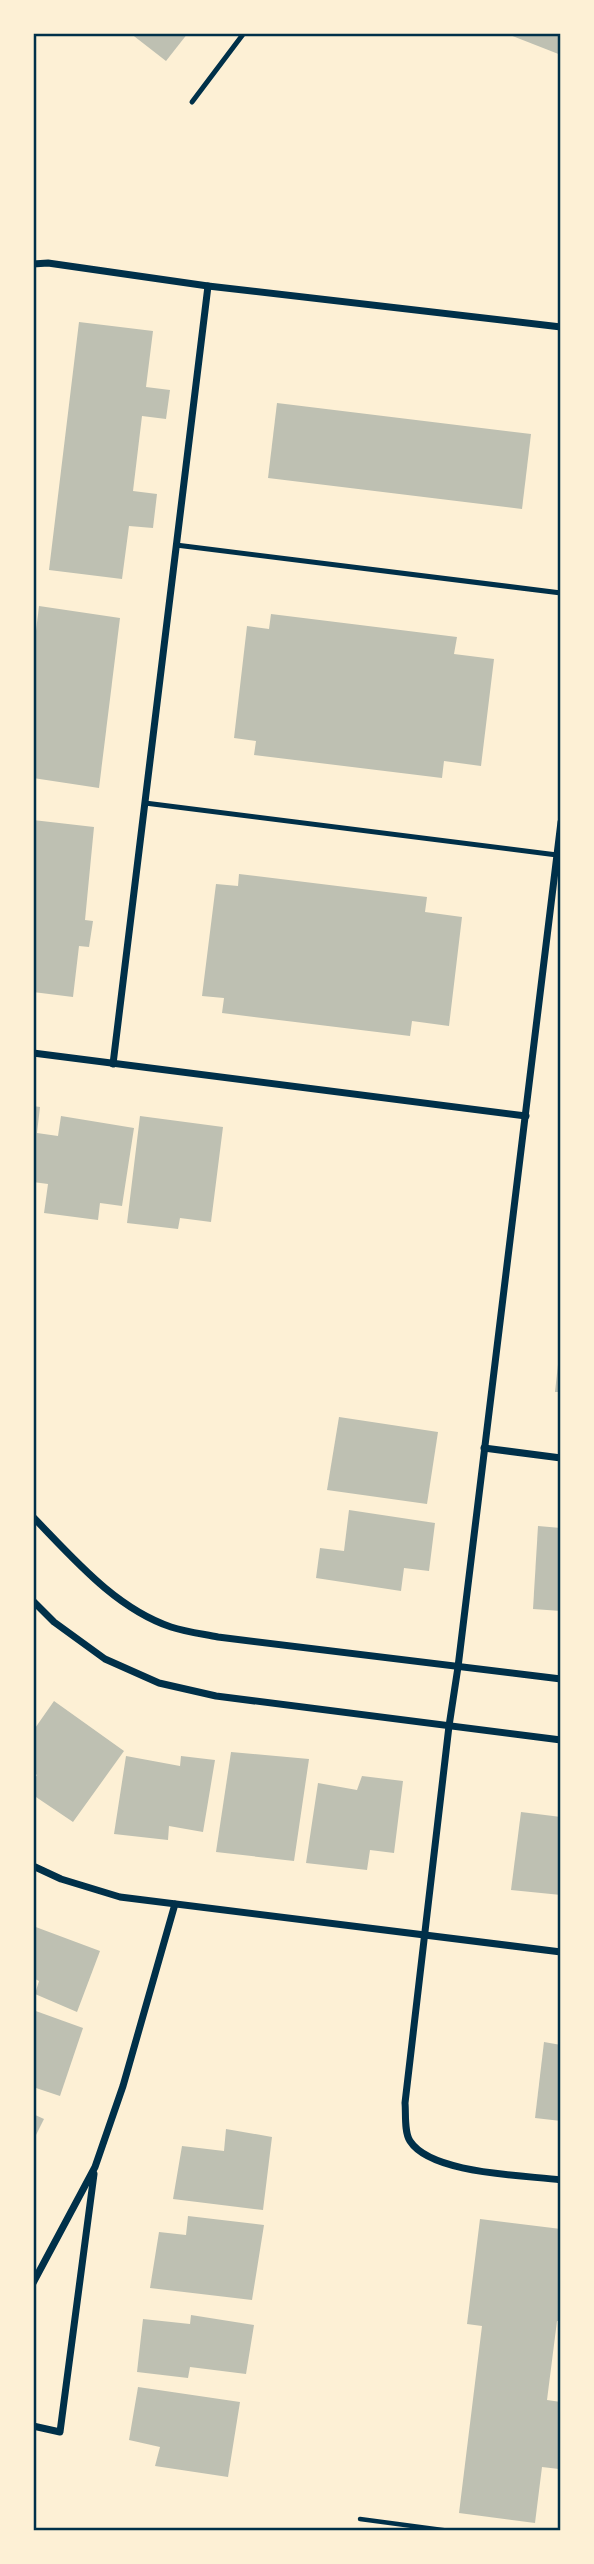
<svg xmlns="http://www.w3.org/2000/svg" width="594" height="2564" font-family="'IBM Plex Sans',sans-serif">
<style>
.building{fill:#bec0b2}
.lines{fill:none;stroke-linecap:round;stroke-linejoin:round}
.path{stroke:#003049;stroke-width:4.5}
.service{stroke:#003049;stroke-width:5}
.minor{stroke:#003049;stroke-width:7}
.neatline{fill:none;stroke:#003049;stroke-width:2.5}
</style>
<rect width="100%" height="100%" fill="#fdf0d5"/>
<!-- building -->
<g class="building">
<polygon points="130,33 188,33 166,61"/>
<polygon points="505,33 561,33 561,55"/>
<polygon points="79,322 153,331 146,387 170,390 166,419 142,416 133,491 157,494 153,528 129,526 122,579 49,570"/>
<polygon points="277,403 531,434 522,509 268,478"/>
<polygon points="39,606 120,618 99,788 33,778 33,656"/>
<polygon points="271,614 457,637 454,654 494,659 481,766 444,761 442,778 254,755 256,741 234,738 247,626 269,629"/>
<polygon points="33,820 94,827 85,920 93,921 89,947 79,946 73,997 33,992"/>
<polygon points="239,874 427,897 425,912 462,917 449,1026 412,1021 410,1036 222,1013 224,998 202,996 216,884 238,886"/>
<polygon points="33,1106 40,1107 37,1133 58,1136 61,1116 134,1128 122,1206 100,1203 98,1220 44,1213 48,1184 33,1182"/>
<polygon points="140,1116 223,1127 211,1222 180,1218 178,1229 127,1223"/>
<polygon points="559,1355 561,1356 561,1392 555,1392"/>
<polygon points="339,1417 438,1432 427,1504 327,1490"/>
<polygon points="349,1510 435,1523 429,1571 404,1568 401,1591 316,1578 320,1548 344,1551"/>
<polygon points="538,1526 561,1528 561,1611 533,1609"/>
<polygon points="54,1701 124,1751 73,1822 33,1795 33,1782 37,1775 33,1772 33,1731"/>
<polygon points="231,1752 309,1759 294,1861 216,1852"/>
<polygon points="126,1756 180,1766 181,1756 215,1760 203,1832 169,1826 168,1840 114,1834"/>
<polygon points="362,1776 403,1781 394,1853 370,1850 367,1870 306,1863 318,1783 357,1790"/>
<polygon points="521,1812 561,1817 561,1895 511,1890"/>
<polygon points="33,1926 100,1951 77,2012 35,1994 39,1981 33,1978"/>
<polygon points="33,2010 83,2028 60,2096 33,2087"/>
<polygon points="544,2042 561,2045 561,2121 535,2118"/>
<polygon points="33,2114 44,2119 33,2141"/>
<polygon points="226,2129 272,2137 263,2210 173,2199 182,2146 224,2151"/>
<polygon points="188,2216 264,2225 252,2300 150,2288 159,2232 186,2235"/>
<polygon points="480,2219 561,2229 561,2321 557,2321 547,2400 561,2402 561,2451 559,2469 542,2467 535,2523 459,2513 482,2326 467,2324"/>
<polygon points="191,2315 254,2325 246,2374 190,2367 188,2378 137,2372 143,2319 190,2324"/>
<polygon points="138,2387 240,2402 228,2477 155,2466 160,2447 129,2440"/>
</g>
<g class="lines">
<!-- path -->
<polyline class="path" points="360,2519 450,2531"/>
<!-- service -->
<g class="service">
<polyline points="192,102 244,33"/>
<polyline points="176,545 561,593"/>
<polyline points="145,803 557,855"/>
</g>
<!-- minor -->
<g class="minor">
<polyline points="33,264 48,263 208,286 561,327"/>
<path d="M561 822 458 1667 449 1726 405 2103C406 2113 404 2132 410 2141 431 2174 523 2175 561 2180"/>
<polyline points="33,1053 526,1116"/>
<polyline points="113,1064 208,286"/>
<polyline points="484,1448 561,1458"/>
<path d="M33 1517C73 1558 115 1608 171 1627 186 1632 203 1634 218 1637L561 1679"/>
<polyline points="33,1601 54,1622 105,1659 159,1683 216,1696 561,1740"/>
<polyline points="33,1866 61,1879 120,1897 561,1952"/>
<polyline points="33,2283 95,2167 123,2086 175,1904"/>
<polyline points="33,2426 60,2432 94,2174"/>
</g>
</g>
<!-- border -->
<rect width="594" height="2564" fill="none" stroke="#fdf0d5" stroke-width="70"/>
<rect x="35" y="35" width="524" height="2494" class="neatline"/>
</svg>
